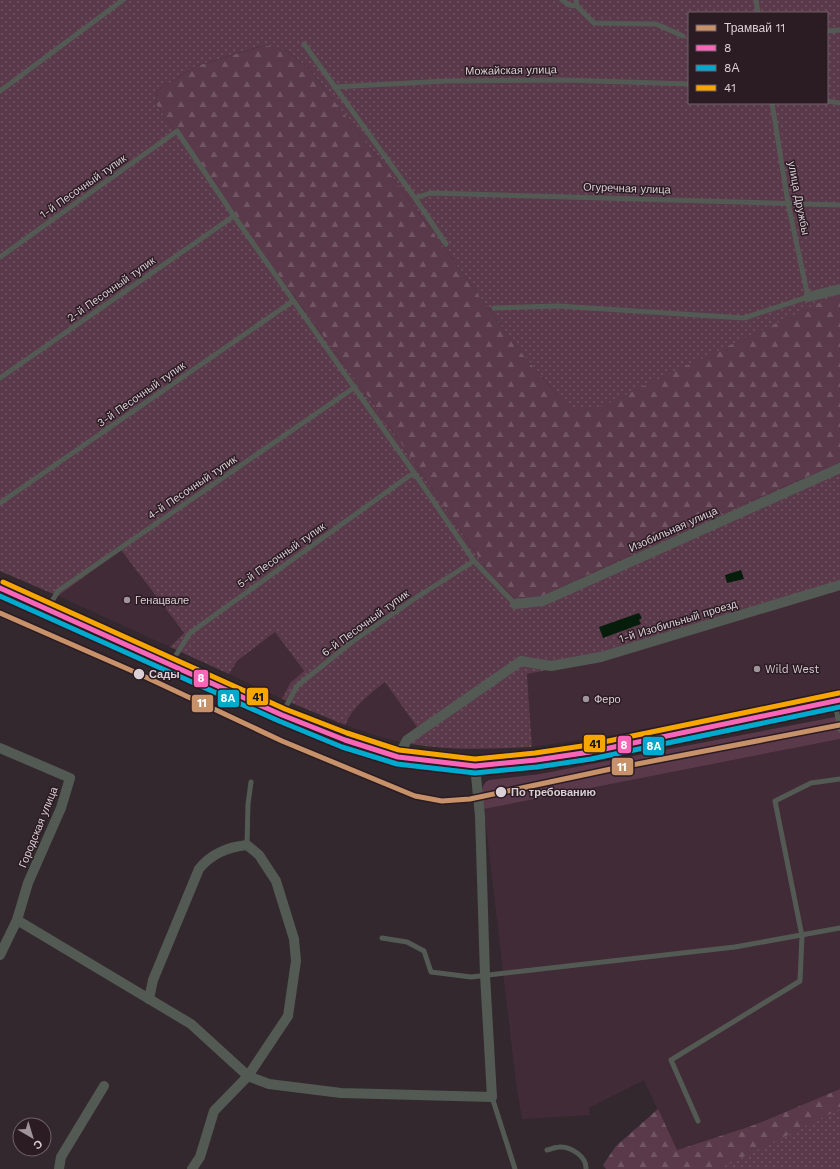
<svg xmlns="http://www.w3.org/2000/svg" width="840" height="1169" font-family="'Work Sans',sans-serif">
<style>
.built{fill:#412b36}
.grass{fill:#5a394a}
.forest{fill:url(#forest-firs)}
.park{fill:url(#park-dots);fill-rule:evenodd}
.water{fill:#051d0a}
.lines{fill:none;stroke-linecap:round;stroke-linejoin:round}
.lane{stroke:#535a53;stroke-width:5}
.street{stroke:#535a53;stroke-width:10}
.secondary{stroke:#525d53;stroke-width:14}
.bus-1-casing{stroke:#2b1b23;stroke-width:8}
.bus-2-casing{stroke:#2b1b23;stroke-width:8}
.bus-3-casing{stroke:#2b1b23;stroke-width:8}
.bus-1{stroke:#fa66b7;stroke-width:5}
.bus-2{stroke:#00a9ce;stroke-width:5}
.bus-3{stroke:#f7a600;stroke-width:5}
.tram-1-casing{stroke:#2b1b23;stroke-width:8}
.tram-1{stroke:#c7916a;stroke-width:5}
.poi-dot{fill:#a0959a;stroke:#2b1b23;stroke-width:1.5}
.stop-dot{fill:#dbd0d5;stroke:#2b1b23;stroke-width:1.5}
.labels{text-anchor:middle;stroke-width:3;stroke-linejoin:round;paint-order:stroke}
.street-label{font-size:11px;fill:#dbd0d5;stroke:#2b1b23}
.poi-label{font-size:11px;fill:#dbd0d5;stroke:#2b1b23;text-anchor:start}
.stop-label{font-size:11px;font-weight:bold;fill:#dbd0d5;stroke:#2b1b23;text-anchor:start}
.line-badge{stroke:#2b1b23;stroke-width:1.5}
.badge-label{font-size:11px;text-anchor:middle;font-weight:bold;fill:#fff}
.pale-badge-label{font-size:11px;text-anchor:middle;font-weight:bold;fill:#111}
</style>
<defs>
<pattern id="forest-firs" width="22" height="20" patternUnits="userSpaceOnUse"><rect width="22" height="20" fill="#5a394a"/><path d="M5 1l3.5 6h-7zM16 11l3.5 6h-7z" fill="#715563"/></pattern>
<pattern id="park-dots" width="8" height="8" patternUnits="userSpaceOnUse"><rect width="8" height="8" fill="#5a394a"/><path d="M2 2h.1M6 6h.1" fill="none" stroke="#715563" stroke-width="1.8" stroke-linecap="round"/></pattern>
</defs>
<rect width="100%" height="100%" fill="#32282d"/>
<!-- built -->
<g class="built">
<polygon points="121,550 184,634 170,647 58,596"/>
<polygon points="840,589 840,689 620,734 532,747 527,674 602,660"/>
<polygon points="275,632 304,671 290,683 282,699 229,674 237,661"/>
<polygon points="385,682 417,727 400,742 377,736 345,725 349,714 361,701"/>
<polygon points="840,739 840,1089 754,1125 676,1150 644,1080 589,1108 590,1115 522,1119 516,1083 484,809"/>
</g>
<!-- grass -->
<path class="grass" d="M840 716V739L484 809C483 799 478 785 489 780L540 774Z"/>
<!-- forest -->
<g class="forest">
<polygon points="265,45 287,51 309,68 394,179 518,349 557,394 840,293 840,463 695,524 541,597 515,598 492,577 381,414 262,253 155,103 157,91 196,66"/>
<polygon points="840,1089 840,1169 606,1169 603,1165 616,1146 658,1109 677,1150 754,1125"/>
</g>
<!-- park -->
<g class="park">
<path d="M0 0H840V293L600 407 576 409 557 394 518 349 394 179 309 68 287 51 264 45 196 66 157 91 155 103 262 253 381 414 492 577 515 598 541 597 695 524 840 463V589L602 660 527 674 532 747C488 749 444 751 400 742L417 727 385 682C369 695 353 706 345 725L282 699 290 683 304 671 275 632 237 661 229 674 170 647 184 633 121 550 58 596 0 571ZM689 13H827V103H689Z"/>
<polygon points="840,1109 840,1169 719,1169"/>
</g>
<!-- water -->
<g class="water">
<polygon points="741,570 744,579 727,583 725,575"/>
<polygon points="639,613 642,618 639,620 641,624 603,638 599,627"/>
</g>
<g class="lines">
<!-- lane -->
<g class="lane">
<polyline points="562,0 569,5 577,6 576,0"/>
<polyline points="756,0 758,13"/>
<polyline points="577,6 594,23 656,24 683,36"/>
<polyline points="827,31 840,30"/>
<polyline points="304,44 415,198 446,244"/>
<polyline points="334,87 446,81 563,80 689,84"/>
<polyline points="0,91 123,0"/>
<polyline points="827,101 840,103"/>
<polyline points="415,198 430,193 840,205"/>
<polyline points="0,257 177,131 234,216 415,474 474,561 515,604"/>
<polyline points="494,308 558,306 744,318 808,297 788,203 772,103"/>
<polyline points="0,378 234,216"/>
<polyline points="0,503 293,301"/>
<polyline points="48,608 58,591 355,387"/>
<polyline points="171,663 190,633 409,476 415,474"/>
<polyline points="835,702 840,730"/>
<polyline points="282,714 297,686 352,642 417,597 474,561"/>
<polyline points="247,845 248,804 251,782"/>
<polyline points="382,938 407,942 424,951 431,972 471,977 735,947 840,928"/>
<polyline points="492,1097 515,1169"/>
<polyline points="698,1121 671,1060 800,981 802,936 775,801 811,783 840,779"/>
<path d="M547 1150C551 1149 556 1147 559 1147 571 1146 587 1157 586 1169"/>
</g>
<!-- street -->
<g class="street">
<polyline points="808,297 840,289"/>
<polyline points="515,604 543,601 840,468"/>
<polyline points="0,748 70,778 61,808 28,883 17,920 0,955"/>
<polyline points="398,757 407,740 521,661 551,666 601,657 840,585"/>
<polyline points="17,920 191,1024 248,1076 269,1084 341,1093 492,1097 485,975 480,816 475,766"/>
<path d="M149 999 153 980 199 869C211 854 227 847 247 845L259 855 276 881 294 939 296 961 288 1016 248 1076 214 1111 200 1157 192 1169"/>
<polyline points="59,1169 61,1157 104,1086"/>
</g>
<!-- secondary -->
<polyline class="secondary" points="0,588 282,715 345,740 398,757 475,766 536,760 590,752 840,700"/>
<defs>
<polyline id="bus-1" points="0,588 282,715 345,740 398,757 475,766 536,760 590,752 840,700"/>
<polyline id="bus-2" points="0,596 279,721 342,747 397,764 475,773 537,767 591,759 840,707"/>
<polyline id="bus-3" points="3,582 285,709 347,733 399,750 475,759 535,753 589,745 839,693"/>
</defs>
<!-- bus-1 casing -->
<use href="#bus-1" class="bus-1-casing"/>
<!-- bus-2 casing -->
<use href="#bus-2" class="bus-2-casing"/>
<!-- bus-3 casing -->
<use href="#bus-3" class="bus-3-casing"/>
<!-- bus-1 -->
<use href="#bus-1" class="bus-1"/>
<!-- bus-2 -->
<use href="#bus-2" class="bus-2"/>
<!-- bus-3 -->
<use href="#bus-3" class="bus-3"/>
<defs>
<polyline id="tram-1" points="0,613 137,673 282,741 415,796 442,801 470,799 611,769 840,725"/>
</defs>
<!-- tram-1 casing -->
<use href="#tram-1" class="tram-1-casing"/>
<!-- tram-1 -->
<use href="#tram-1" class="tram-1"/>
</g>
<!-- markers -->
<g class="poi-dot">
<circle cx="127" cy="600" r="4"/>
<circle cx="757" cy="669" r="4"/>
<circle cx="586" cy="699" r="4"/>
</g>
<g class="stop-dot">
<circle cx="139" cy="674" r="6"/>
<circle cx="501" cy="792" r="6"/>
</g>
<g class="labels">
<!-- street labels -->
<g class="street-label">
<text transform="translate(511 70) rotate(-1)" y="4">Можайская улица</text>
<text transform="translate(83 186) rotate(-35)" y="4">1-й Песочный тупик</text>
<text transform="translate(627 188) rotate(2)" y="4">Огуречная улица</text>
<text transform="translate(799 198) rotate(79)" y="4">улица Дружбы</text>
<text transform="translate(111 289) rotate(-35)" y="4">2-й Песочный тупик</text>
<text transform="translate(141 394) rotate(-35)" y="4">3-й Песочный тупик</text>
<text transform="translate(192 487) rotate(-34)" y="4">4-й Песочный тупик</text>
<text transform="translate(673 529) rotate(-24)" y="4">Изобильная улица</text>
<text transform="translate(281 555) rotate(-35)" y="4">5-й Песочный тупик</text>
<text transform="translate(678 621) rotate(-17)" y="4">1-й Изобильный проезд</text>
<text transform="translate(365 623) rotate(-36)" y="4">6-й Песочный тупик</text>
<text transform="translate(38 827) rotate(-68)" y="4">Городская улица</text>
</g>
<!-- poi labels -->
<g class="poi-label">
<text x="135" y="604">Генацвале</text>
<text x="765" y="673">Wild West</text>
<text x="594" y="703">Феро</text>
</g>
<!-- stop labels -->
<g class="stop-label">
<text x="149" y="678">Сады</text>
<text x="511" y="796">По требованию</text>
</g>
</g>
<g class="line-badge">
<rect x="193" y="669" width="16" height="19" rx="4" fill="#fa66b7"/>
<rect x="246" y="687" width="23" height="19" rx="4" fill="#f7a600"/>
<rect x="217" y="689" width="23" height="19" rx="4" fill="#00a9ce"/>
<rect x="191" y="694" width="23" height="19" rx="4" fill="#c7916a"/>
<rect x="583" y="734" width="23" height="19" rx="4" fill="#f7a600"/>
<rect x="617" y="735" width="15" height="19" rx="4" fill="#fa66b7"/>
<rect x="642" y="736" width="23" height="20" rx="4" fill="#00a9ce"/>
<rect x="611" y="757" width="23" height="19" rx="4" fill="#c7916a"/>
</g>
<g class="badge-label">
<text x="201" y="682">8</text>
<text x="228" y="702">8А</text>
<text x="202" y="707">11</text>
<text x="624" y="749">8</text>
<text x="654" y="750">8А</text>
<text x="622" y="771">11</text>
</g>
<g class="pale-badge-label">
<text x="258" y="701">41</text>
<text x="595" y="748">41</text>
</g>
<!-- legend -->
<rect x="688" y="12" width="140" height="92" fill="#2b1b23" stroke="#71636a"/>
<rect x="696" y="25" width="20" height="6" fill="#c7916a" stroke="#71636a"/>
<text x="724" y="32" font-size="12" fill="#dbd0d5">Трамвай 11</text>
<rect x="696" y="45" width="20" height="6" fill="#fa66b7" stroke="#71636a"/>
<text x="724" y="52" font-size="12" fill="#dbd0d5">8</text>
<rect x="696" y="65" width="20" height="6" fill="#00a9ce" stroke="#71636a"/>
<text x="724" y="72" font-size="12" fill="#dbd0d5">8А</text>
<rect x="696" y="85" width="20" height="6" fill="#f7a600" stroke="#71636a"/>
<text x="724" y="92" font-size="12" fill="#dbd0d5">41</text>
<!-- north arrow -->
<g transform="translate(32 1137) rotate(142)"><circle r="19" fill="#2b1b23" stroke="#71636a"/>
<path d="M0-3L7 15L0 10L-7 15Z" fill="#a0959a"/>
<text y="-6" font-size="11" font-weight="bold" text-anchor="middle" fill="#dbd0d5">С</text>
</g>
</svg>
